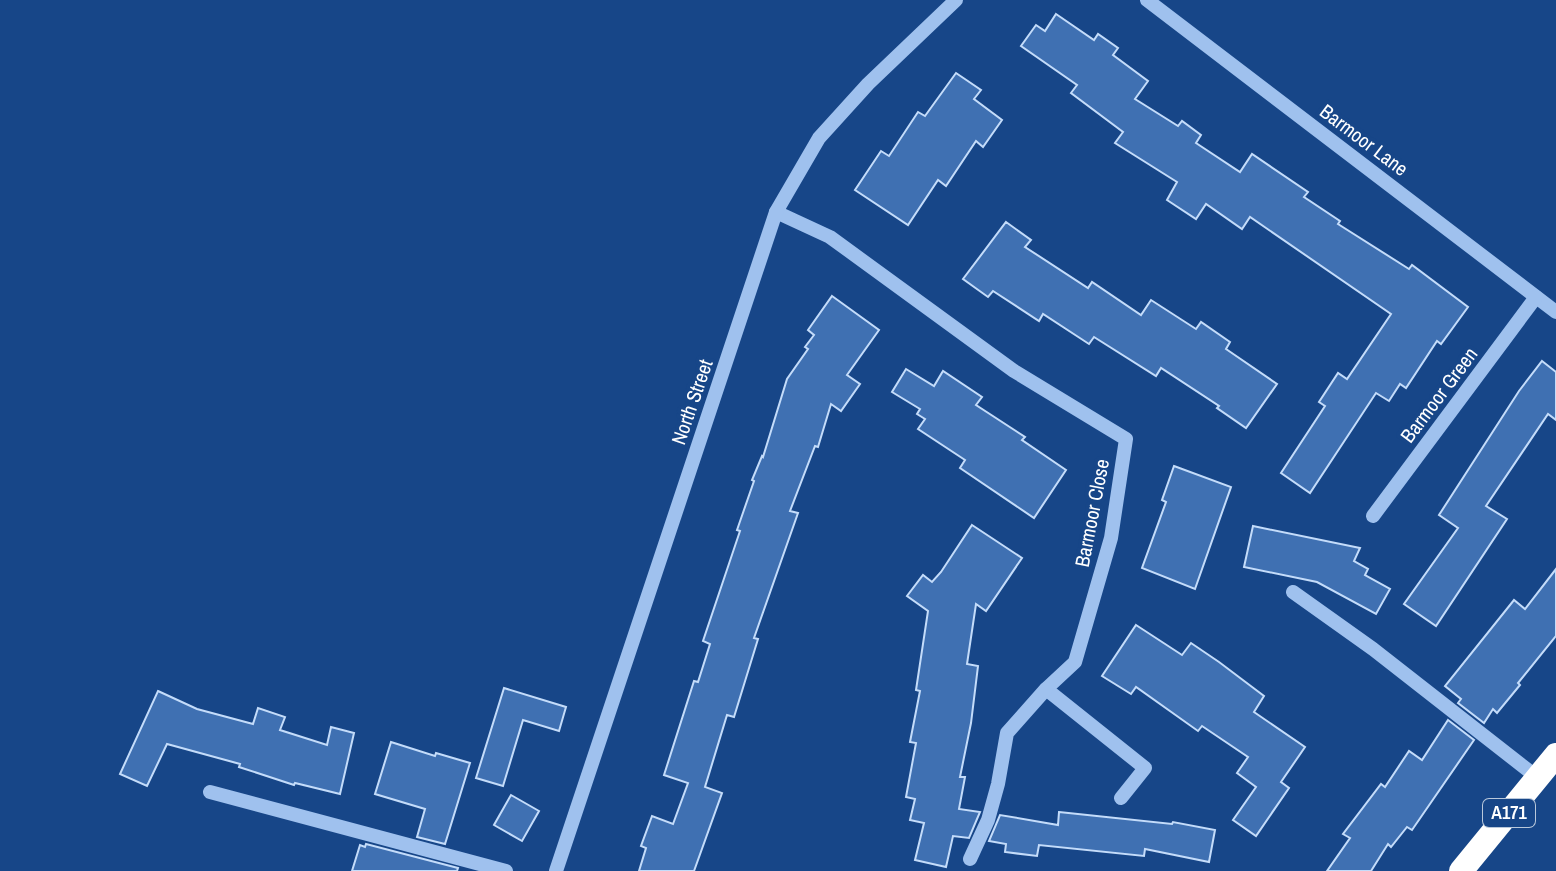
<svg xmlns="http://www.w3.org/2000/svg" width="1556" height="871" font-family="'Archivo Narrow',sans-serif">
<style>
.building{fill:#3f70b2;stroke:#c4dcfa;stroke-width:2}
.lines{fill:none;stroke-linecap:round;stroke-linejoin:round}
.minor{stroke:#9fc1ee;stroke-width:14}
.highway{stroke:#fff;stroke-width:24}
.labels{text-anchor:middle;stroke-width:8;stroke-linejoin:round;paint-order:stroke}
.shield{fill:#174688;stroke:#b9c8db;stroke-width:2}
.shield-label{font-size:18px;font-weight:bold;fill:#fff}
.street-label{font-size:20px;fill:#fff;stroke:#174688}
</style>
<rect width="100%" height="100%" fill="#174688"/>
<!-- building -->
<g class="building">
<polygon points="1056,14 1094,40 1098,34 1118,48 1113,55 1148,81 1135,99 1178,126 1182,121 1201,135 1196,143 1240,172 1252,154 1308,192 1304,197 1340,221 1338,224 1409,269 1412,265 1468,307 1441,344 1437,341 1406,388 1400,384 1389,401 1376,393 1310,493 1281,473 1325,406 1319,402 1338,373 1347,379 1391,314 1250,217 1242,229 1206,204 1196,219 1167,200 1177,182 1115,143 1123,132 1071,93 1077,85 1021,46 1036,25 1045,31"/>
<polygon points="956,73 981,90 974,99 1002,120 983,147 976,141 946,186 938,180 908,225 855,190 881,151 889,156 918,112 925,116"/>
<polygon points="1006,222 1031,240 1025,247 1088,288 1092,282 1141,315 1151,300 1196,329 1201,322 1230,342 1226,349 1277,384 1246,428 1217,408 1219,406 1161,368 1156,376 1094,337 1089,344 1043,314 1039,321 993,291 988,297 963,279"/>
<polygon points="832,296 879,330 847,375 860,384 841,411 831,404 818,447 815,446 790,511 798,513 754,638 758,639 734,717 727,715 705,787 722,793 694,871 639,871 646,848 641,846 652,816 673,824 688,783 664,775 694,681 698,682 710,644 703,641 740,531 737,530 754,481 752,480 762,456 763,457 787,379 808,349 805,347 814,335 808,330"/>
<polygon points="1542,361 1556,372 1556,420 1548,414 1486,506 1507,519 1436,626 1404,604 1458,528 1439,515 1519,391"/>
<polygon points="906,369 934,386 943,371 982,397 976,405 1025,437 1022,440 1066,470 1034,518 960,468 965,460 918,429 925,419 917,414 920,409 892,392"/>
<polygon points="1174,466 1231,487 1195,589 1142,568 1166,502 1162,500"/>
<polygon points="972,525 1022,558 986,611 976,604 967,664 978,666 971,723 960,777 965,777 959,809 980,812 969,838 953,836 946,867 915,860 924,823 910,820 915,799 906,797 916,743 910,742 920,691 916,690 928,611 907,596 923,575 932,582 941,572"/>
<polygon points="1253,526 1360,548 1354,561 1368,569 1365,575 1390,589 1376,614 1317,582 1244,567"/>
<polygon points="1556,569 1556,636 1518,683 1520,685 1497,713 1493,709 1484,723 1458,703 1461,699 1445,686 1514,600 1525,609"/>
<polygon points="1136,625 1182,655 1191,643 1219,662 1264,696 1254,712 1305,747 1281,782 1289,788 1256,836 1233,820 1256,787 1237,773 1248,757 1202,726 1198,731 1136,687 1131,694 1102,676"/>
<polygon points="504,688 566,707 559,731 523,720 503,786 476,778"/>
<polygon points="158,691 197,709 253,724 258,708 285,717 280,730 327,745 331,727 354,733 340,794 295,783 294,785 239,767 240,764 167,744 147,786 120,774"/>
<polygon points="1448,720 1474,740 1412,830 1407,827 1391,847 1388,844 1371,871 1327,871 1350,838 1343,834 1381,784 1385,787 1409,751 1422,760"/>
<polygon points="391,742 435,756 436,753 470,763 445,844 417,837 425,809 375,794"/>
<polygon points="511,795 539,811 522,841 494,825"/>
<polygon points="1059,812 1172,824 1173,822 1215,830 1209,862 1145,849 1144,856 1039,845 1037,856 1005,852 1006,844 989,841 1000,815 1058,825"/>
<polygon points="366,844 458,868 457,871 352,871 360,845 365,847"/>
</g>
<g class="lines">
<!-- minor -->
<g class="minor">
<polyline points="1147,0 1556,312"/>
<polyline points="776,212 830,237 1014,371 1126,439 1111,538 1075,662 1046,689 1145,768 1121,798"/>
<polyline points="1373,516 1536,297"/>
<polyline points="1293,592 1373,649 1538,778"/>
<polyline points="210,792 506,871"/>
<polyline points="970,859 988,820 998,784 1007,733 1046,689"/>
<polyline points="556,871 776,212 819,138 868,84 956,0"/>
</g>
<!-- highway -->
<polyline class="highway" points="1461,871 1556,755"/>
</g>
<g class="labels">
<!-- shield labels -->
<rect class="shield" x="1483" y="799" width="52" height="28" rx="6"/>
<g class="shield-label">
<text x="1509" y="819">A171</text>
</g>
<!-- street labels -->
<g class="street-label">
<text transform="translate(1364 140) rotate(37)" y="7">Barmoor Lane</text>
<text transform="translate(1439 395) rotate(-53)" y="7">Barmoor Green</text>
<text transform="translate(692 402) rotate(-71)" y="7">North Street</text>
<text transform="translate(1092 513) rotate(-79)" y="7">Barmoor Close</text>
</g>
</g>
</svg>
